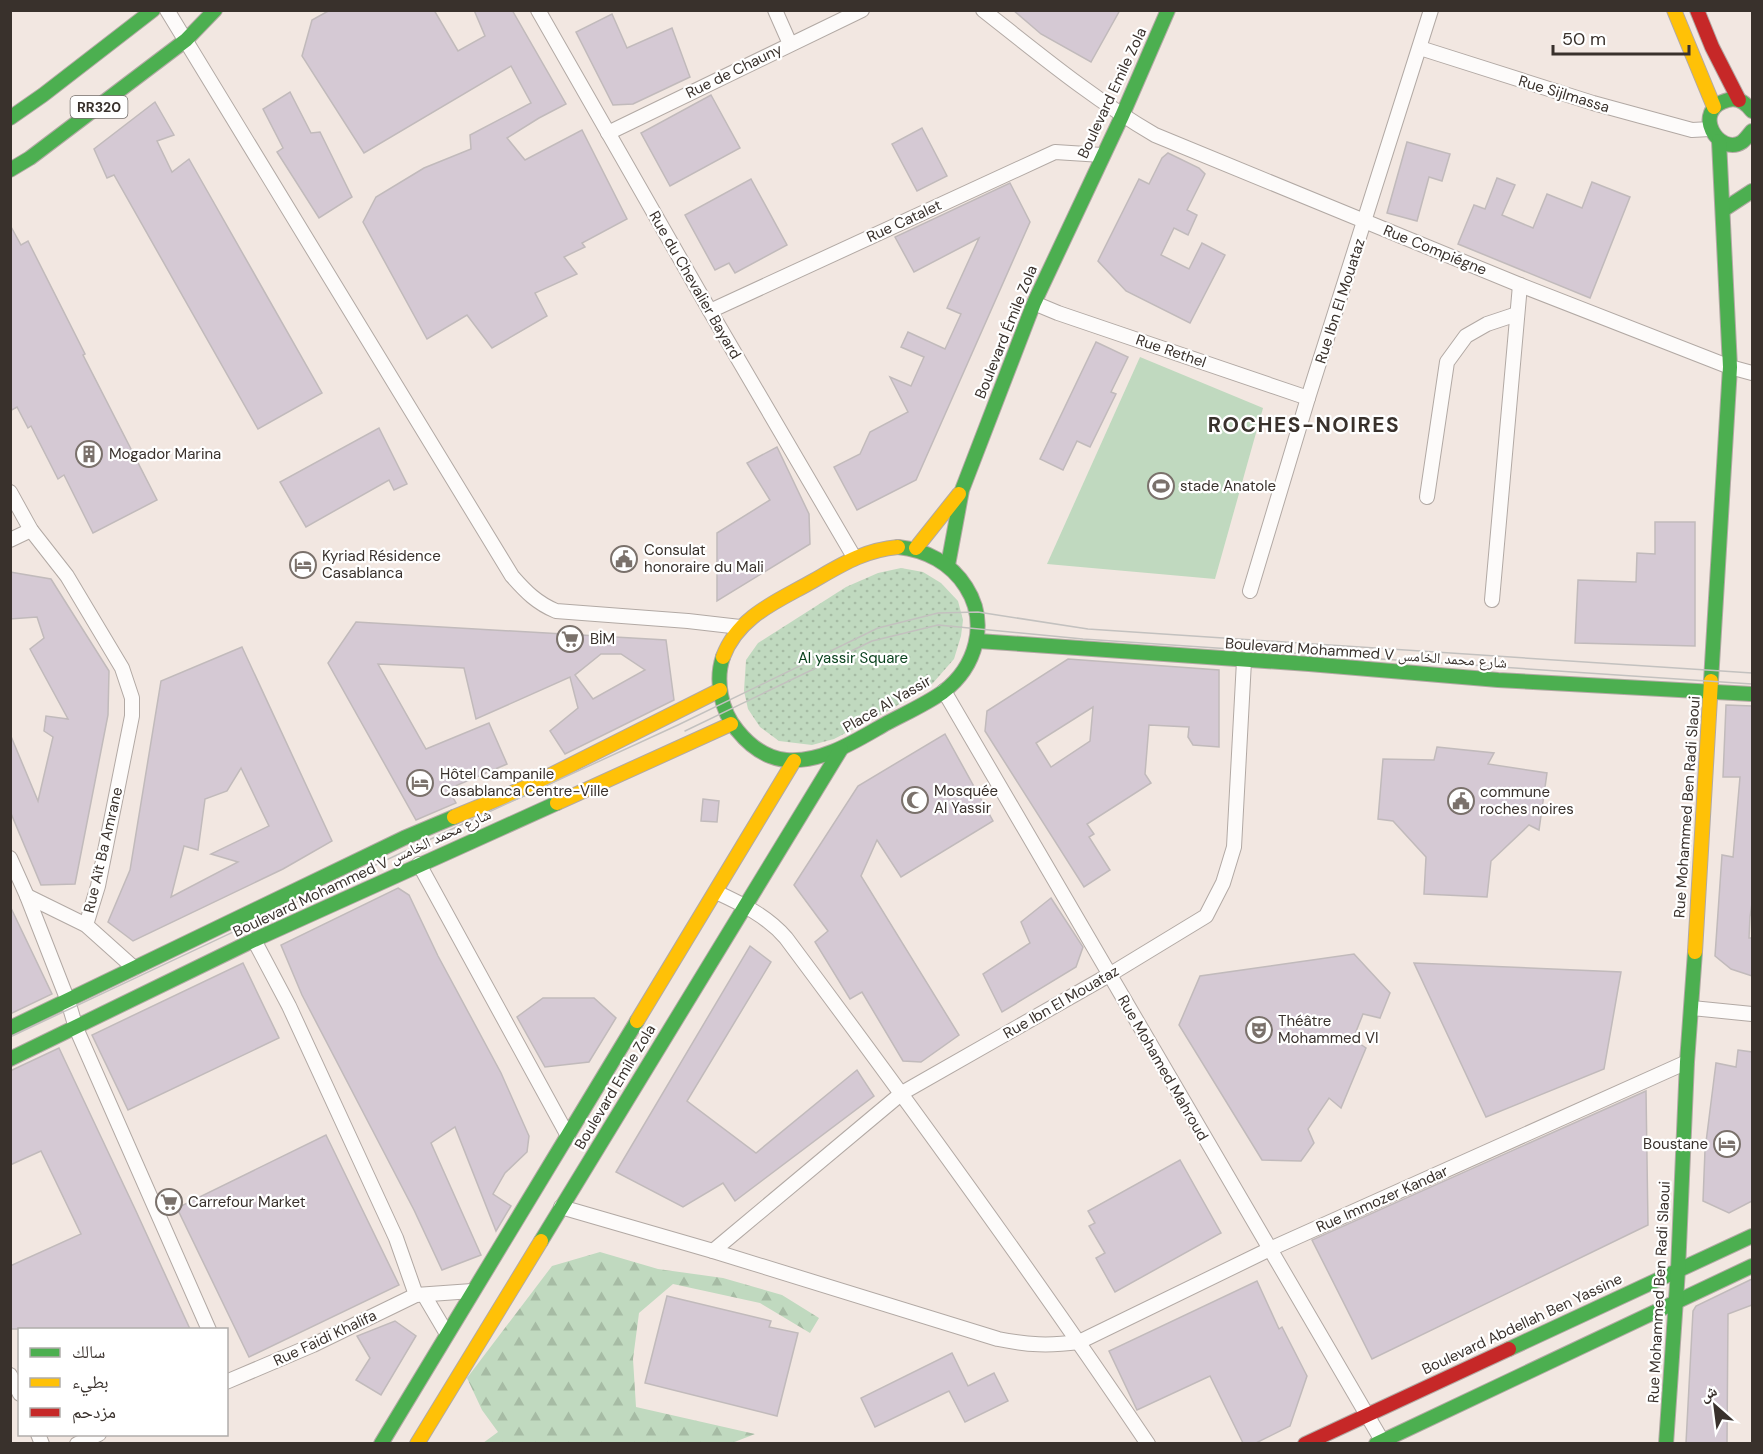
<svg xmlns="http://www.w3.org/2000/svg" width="1763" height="1454" font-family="'DM Sans','Noto Naskh Arabic',sans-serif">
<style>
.green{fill:url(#green-dots)}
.forest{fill:url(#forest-firs)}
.pitch{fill:#c0d9bf}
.building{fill:#d5c9d4;stroke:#c1babb;stroke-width:1.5;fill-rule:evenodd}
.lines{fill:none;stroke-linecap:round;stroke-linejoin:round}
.street-casing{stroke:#b2a9a4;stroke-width:16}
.fast-casing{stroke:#b2a9a4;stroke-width:16}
.slow-casing{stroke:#b2a9a4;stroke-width:16}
.jam-casing{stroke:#b2a9a4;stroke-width:16}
.street{stroke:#fdfbfa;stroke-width:14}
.fast{stroke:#4caf50;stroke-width:14}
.slow{stroke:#ffc107;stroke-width:14}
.jam{stroke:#c62828;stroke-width:14}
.tram{stroke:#c3c1bf;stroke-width:1.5}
.labels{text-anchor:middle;stroke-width:4.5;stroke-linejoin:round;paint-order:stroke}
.shield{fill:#fff;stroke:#746f6b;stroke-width:1.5}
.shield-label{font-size:14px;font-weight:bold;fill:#39312c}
.street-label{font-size:15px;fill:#39312c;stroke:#fff}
.poi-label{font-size:15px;fill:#39312c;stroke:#fff;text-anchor:start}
.park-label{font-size:15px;fill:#0b431f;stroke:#fff}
.district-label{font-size:21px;font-weight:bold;letter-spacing:1.5px;fill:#39312c;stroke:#fff}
</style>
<defs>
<pattern id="green-dots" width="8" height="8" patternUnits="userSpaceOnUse" patternTransform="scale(1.5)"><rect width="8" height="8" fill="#c0d9bf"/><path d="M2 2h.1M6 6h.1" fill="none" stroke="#a6bba4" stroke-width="1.8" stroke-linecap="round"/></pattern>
<pattern id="forest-firs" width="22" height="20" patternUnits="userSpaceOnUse" patternTransform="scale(1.5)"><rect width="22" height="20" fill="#c0d9bf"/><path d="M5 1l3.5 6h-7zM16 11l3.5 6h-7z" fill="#a6bba4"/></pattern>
</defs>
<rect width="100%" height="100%" fill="#f2e7e1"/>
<!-- green -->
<polygon class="green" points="901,568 923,572 941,583 958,601 963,620 961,636 954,659 933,683 890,710 834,739 812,745 779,741 760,727 748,709 744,691 746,660 758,643 846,587 878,573"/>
<!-- forest -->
<polygon class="forest" points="600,1252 658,1269 723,1278 782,1295 819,1318 810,1333 760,1303 673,1284 639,1313 633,1359 636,1407 755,1434 732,1443 483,1443 498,1432 482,1410 467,1378 552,1266"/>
<!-- pitch -->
<polygon class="pitch" points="1140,357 1263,408 1215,579 1047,564"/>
<!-- building -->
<g class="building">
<polygon points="330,10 434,10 458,51 485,36 474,10 512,10 566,104 539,118 507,138 525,160 582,130 627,219 582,243 585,247 564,257 577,274 535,293 547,316 492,348 467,315 427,339 363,222 376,197 424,168 471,149 470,135 531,103 511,66 364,153 302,56 312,20"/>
<polygon points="1013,10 1120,10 1091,62 1041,34"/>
<polygon points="612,14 627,48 672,28 690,77 633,104 613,105 576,32"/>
<polygon points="290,92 311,133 320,132 352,197 319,218 277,152 283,148 263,109"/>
<polygon points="711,95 740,148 670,186 641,133"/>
<polygon points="155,102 174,135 157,141 172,172 189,159 322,393 258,429 114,175 107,178 94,149"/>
<polygon points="922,128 947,176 917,191 892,144"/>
<polygon points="1407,142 1450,154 1442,181 1429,177 1417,221 1387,213"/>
<polygon points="1168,153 1199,168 1205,174 1187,210 1197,215 1188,235 1174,228 1161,255 1189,269 1202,243 1225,255 1190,323 1126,291 1098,261 1139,179 1149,184 1162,158"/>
<polygon points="1497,178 1515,185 1502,215 1533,228 1547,194 1582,208 1592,182 1630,197 1590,298 1458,244 1474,205 1485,209"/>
<polygon points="751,179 787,245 735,273 729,263 715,270 685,215"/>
<polygon points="1010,183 1030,222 916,480 857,510 834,467 860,454 870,432 908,412 890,377 911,386 924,357 901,347 908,332 945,349 961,314 947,308 979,238 914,272 895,237"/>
<polygon points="10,225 21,245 28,241 85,354 83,355 157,500 93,533 64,475 58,479 31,426 28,428 17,407 10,411"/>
<polygon points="1096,342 1128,357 1111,392 1116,394 1090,447 1077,441 1063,470 1040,459"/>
<polygon points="379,428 407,484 394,490 389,480 306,527 280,482"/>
<polygon points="777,447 809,514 810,544 717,601 717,533 770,500 747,463"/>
<polygon points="1655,522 1695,522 1695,646 1575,643 1578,580 1636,582 1637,553 1655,554"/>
<polygon points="10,572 51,579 109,671 108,715 75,884 41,885 10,811 10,734 38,801 53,737 44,731 46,716 68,719 30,649 44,638 37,617 10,619"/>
<path d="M356 622 666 640 674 700 565 754 550 731 578 708 570 677 476 719 464 668 378 664 426 749 489 723 507 764 448 789 456 803 416 820 328 663ZM601 654H621L645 670 593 699 575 675Z"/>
<path d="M242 647 332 841 283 869 133 941 108 922 130 870 161 681ZM241 768 269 826 211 854 238 862 171 897 184 846 198 850 205 799 227 791Z"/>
<path d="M1068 659 1219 670V747L1193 745 1188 737 1189 727 1149 725 1145 774 1151 783 1087 824 1094 834 1089 837 1110 870 1084 887 985 731 987 711ZM1093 707 1090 741 1051 767 1036 743Z"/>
<polygon points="1726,705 1752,706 1752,903 1750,917 1749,938 1752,938 1752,976 1731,969 1715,956 1722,855 1733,857 1740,777 1723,777"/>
<polygon points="945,734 993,821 901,877 877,840 861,876 959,1035 921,1062 903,1061 862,992 850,999 815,942 828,931 794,885 858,786"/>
<polygon points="1437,747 1494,753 1488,764 1547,773 1539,830 1529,825 1491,861 1487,897 1424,894 1426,857 1393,821 1378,819 1383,759 1434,760"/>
<polygon points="703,799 719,801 717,822 701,821"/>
<polygon points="398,888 409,895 438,956 501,1073 529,1136 527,1152 505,1173 493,1194 511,1206 496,1231 455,1127 431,1143 481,1255 442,1270 414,1210 302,995 281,945"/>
<polygon points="1051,898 1083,947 1076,967 1002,1012 983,974 1030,943 1021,922"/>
<polygon points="10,906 52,994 10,1014"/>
<polygon points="750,946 771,962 687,1101 756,1153 857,1070 874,1096 735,1201 723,1183 683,1207 616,1172"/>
<polygon points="1354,954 1390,993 1380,1018 1363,1014 1353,1039 1366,1048 1341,1108 1329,1098 1308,1129 1314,1143 1301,1161 1262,1160 1179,1025 1200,976"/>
<polygon points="243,963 279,1038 128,1110 92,1035"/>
<polygon points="1414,963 1621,972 1604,1069 1486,1117"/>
<polygon points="543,998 594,998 616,1018 589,1062 545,1067 517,1017"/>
<polygon points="59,1048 135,1209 190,1329 10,1329 10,1266 81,1234 41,1151 10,1165 10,1071"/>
<polygon points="1738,1050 1752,1052 1752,1201 1729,1213 1703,1201 1705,1150 1716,1063 1736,1067"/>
<polygon points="1646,1091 1648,1225 1372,1359 1312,1240"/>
<polygon points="326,1135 399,1285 249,1357 177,1208"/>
<polygon points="1180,1160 1221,1233 1115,1292 1096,1258 1105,1253 1089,1226 1095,1223 1088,1211"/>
<polygon points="1752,1279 1752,1305 1728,1314 1727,1443 1686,1443 1693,1311 1696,1306"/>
<polygon points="1257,1281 1279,1329 1282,1327 1307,1376 1290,1426 1256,1443 1243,1443 1210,1376 1137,1410 1109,1351"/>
<polygon points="667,1296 771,1321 769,1327 798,1333 777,1416 645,1383"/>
<polygon points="395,1321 416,1336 381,1395 356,1380 370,1358 357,1336"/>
<polygon points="952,1353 968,1386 994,1373 1008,1401 965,1422 949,1391 875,1427 861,1398"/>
</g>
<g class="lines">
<defs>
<g id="street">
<path d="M167 10 512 576C526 592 537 603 556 611L688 621 740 627"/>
<polyline points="538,10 710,311 854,557"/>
<polyline points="775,10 790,44"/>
<path d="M983 10C1039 54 1093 99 1155 135L1520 285 1730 367 1752 373"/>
<polyline points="1420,48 1593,103 1692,130 1710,129"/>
<polyline points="608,133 862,10"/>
<polyline points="1034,303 1058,313 1308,398"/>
<polyline points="710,311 1055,152 1102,155"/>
<polyline points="10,492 31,530 67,576 122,668 132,698 132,716 98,886 86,925"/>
<polyline points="1427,497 1447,362 1466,336 1487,324 1517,314"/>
<polyline points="10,540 31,530"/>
<polyline points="1250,591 1308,398 1431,10"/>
<polyline points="1492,600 1520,285"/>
<polyline points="944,691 1384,1444"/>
<polyline points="10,858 27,896"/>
<polyline points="419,864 568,1136"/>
<path d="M716 892C742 904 767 916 786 938 910 1104 1032 1272 1148 1444"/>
<polyline points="254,940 289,1006 396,1238 416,1295"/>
<polyline points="134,968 86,925 27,896 68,1001 76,1028 209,1330"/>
<polyline points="1692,1008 1752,1014"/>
<path d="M561 1207 713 1251 998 1339C1029 1345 1048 1346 1079 1342L1270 1249 1687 1062"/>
<polyline points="713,1251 902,1093 1109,975 1206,916 1223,883 1234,847 1244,661"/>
<polyline points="424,1295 447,1334"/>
<polyline points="10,1375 20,1394"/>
<polyline points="226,1382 313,1345 416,1295 472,1291"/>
<polyline points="38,1434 42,1444"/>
<polyline points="77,1444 99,1434"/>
</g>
<g id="fast">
<path d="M1752 111C1746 103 1738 97 1728 100 1690 110 1719 157 1742 142 1746 139 1749 134 1752 131"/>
<polyline points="10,118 43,95 153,10"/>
<polyline points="10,170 30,158 186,40 215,10"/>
<polyline points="1723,210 1752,191"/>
<polyline points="948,565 962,490 1034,303 1122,116 1168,10"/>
<polyline points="978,641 1309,664 1498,680 1752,694"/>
<path d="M723 657C715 680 721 711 737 730 749 745 766 758 786 760 823 763 857 740 887 723 906 713 926 704 943 692 976 667 989 623 966 587 951 563 926 550 898 547"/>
<polyline points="1711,681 1730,367 1719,141"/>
<polyline points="10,1028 404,838 454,817"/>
<polyline points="10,1059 254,940 557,803"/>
<polyline points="541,1241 841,749"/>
<polyline points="1509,1349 1752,1236"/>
<polyline points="381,1444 637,1021"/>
<polyline points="1376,1444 1752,1266"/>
<polyline points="1666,1444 1678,1270 1687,1062 1695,952"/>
</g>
<g id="slow">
<polyline points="1674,10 1714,107"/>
<polyline points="916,548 959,494"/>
<path d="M723 657C738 616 778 601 813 581 841 565 864 550 898 547"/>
<polyline points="557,803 731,724"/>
<polyline points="454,817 529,786 720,690"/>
<polyline points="1695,952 1711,681"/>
<polyline points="637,1021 794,761"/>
<polyline points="417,1444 541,1241"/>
</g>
<g id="jam">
<polyline points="1697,10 1712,47 1739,100"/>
<polyline points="1305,1444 1509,1349"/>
</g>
</defs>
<!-- street casing -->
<use href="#street" class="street-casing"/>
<!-- fast casing -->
<use href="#fast" class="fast-casing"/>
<!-- slow casing -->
<use href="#slow" class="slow-casing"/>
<!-- jam casing -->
<use href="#jam" class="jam-casing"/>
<!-- street -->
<use href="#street" class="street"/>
<!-- fast -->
<use href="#fast" class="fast"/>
<!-- slow -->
<use href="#slow" class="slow"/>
<!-- jam -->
<use href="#jam" class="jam"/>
<!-- tram -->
<g class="tram">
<polyline points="685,731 872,641 938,625 1083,639 1752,684"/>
<polyline points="10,1037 467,822 678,725 878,628 938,613 978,612 1088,629 1752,673"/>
</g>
</g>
<!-- icons -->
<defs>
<symbol id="building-ring" viewBox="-11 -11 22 22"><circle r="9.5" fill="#fff" stroke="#7a716b" stroke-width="1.5"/><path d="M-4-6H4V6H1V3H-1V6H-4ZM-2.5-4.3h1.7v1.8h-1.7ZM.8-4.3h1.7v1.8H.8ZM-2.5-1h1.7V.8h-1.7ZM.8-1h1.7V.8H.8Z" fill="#7a716b"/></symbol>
<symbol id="stadium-ring" viewBox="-11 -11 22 22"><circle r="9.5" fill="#fff" stroke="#7a716b" stroke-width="1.5"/><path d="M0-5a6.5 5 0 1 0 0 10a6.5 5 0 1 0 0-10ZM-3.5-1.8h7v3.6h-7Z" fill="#7a716b"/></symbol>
<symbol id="civic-ring" viewBox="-11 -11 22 22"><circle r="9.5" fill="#fff" stroke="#7a716b" stroke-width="1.5"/><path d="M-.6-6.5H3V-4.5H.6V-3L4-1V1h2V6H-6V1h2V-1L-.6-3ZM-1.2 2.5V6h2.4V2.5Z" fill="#7a716b"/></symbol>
<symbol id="hotel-ring" viewBox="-11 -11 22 22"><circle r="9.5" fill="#fff" stroke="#7a716b" stroke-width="1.5"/><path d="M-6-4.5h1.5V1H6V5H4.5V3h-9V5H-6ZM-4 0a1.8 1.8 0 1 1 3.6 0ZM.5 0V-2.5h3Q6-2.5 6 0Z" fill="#7a716b"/></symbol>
<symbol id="supermarket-ring" viewBox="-11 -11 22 22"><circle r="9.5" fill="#fff" stroke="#7a716b" stroke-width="1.5"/><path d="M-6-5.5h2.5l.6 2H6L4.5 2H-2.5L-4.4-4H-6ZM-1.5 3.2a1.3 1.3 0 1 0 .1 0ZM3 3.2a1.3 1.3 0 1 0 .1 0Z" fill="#7a716b"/></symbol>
<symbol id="mosque-ring" viewBox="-11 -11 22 22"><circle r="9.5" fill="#fff" stroke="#7a716b" stroke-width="1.5"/><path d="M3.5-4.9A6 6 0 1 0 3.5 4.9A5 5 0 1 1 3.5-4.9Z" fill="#7a716b"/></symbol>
<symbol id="theatre-ring" viewBox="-11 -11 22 22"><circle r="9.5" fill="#fff" stroke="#7a716b" stroke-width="1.5"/><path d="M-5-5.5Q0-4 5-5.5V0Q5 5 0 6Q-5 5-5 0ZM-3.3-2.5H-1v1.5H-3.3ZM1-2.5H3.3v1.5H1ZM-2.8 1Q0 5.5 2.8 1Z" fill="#7a716b"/></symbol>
</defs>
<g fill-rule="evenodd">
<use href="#building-ring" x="74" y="439" width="30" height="30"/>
<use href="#stadium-ring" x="1146" y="471" width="30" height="30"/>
<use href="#civic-ring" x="609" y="544" width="30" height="30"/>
<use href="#hotel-ring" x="288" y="550" width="30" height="30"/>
<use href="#supermarket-ring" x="555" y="624" width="30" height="30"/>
<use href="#hotel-ring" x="405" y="768" width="30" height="30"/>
<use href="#mosque-ring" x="900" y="785" width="30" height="30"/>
<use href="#civic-ring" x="1446" y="786" width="30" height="30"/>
<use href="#theatre-ring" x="1244" y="1015" width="30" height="30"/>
<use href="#hotel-ring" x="1712" y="1129" width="30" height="30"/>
<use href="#supermarket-ring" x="154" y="1187" width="30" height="30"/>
</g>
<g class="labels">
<!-- shield labels -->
<rect class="shield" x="70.5" y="96" width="57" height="22" rx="4.5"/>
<g class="shield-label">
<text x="99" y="112">RR320</text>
</g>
<!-- street labels -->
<g class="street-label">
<text transform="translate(734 71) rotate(-26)" y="5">Rue de Chauny</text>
<text transform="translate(1112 93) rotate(-65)" y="5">Boulevard Emile Zola</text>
<text transform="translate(1564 94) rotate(17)" y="5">Rue Sijlmassa</text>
<text transform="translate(904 221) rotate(-25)" y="5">Rue Catalet</text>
<text transform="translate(1435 250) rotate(22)" y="5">Rue Compiégne</text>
<text transform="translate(695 285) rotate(60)" y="5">Rue du Chevalier Bayard</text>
<text transform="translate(1340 301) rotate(-72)" y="5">Rue Ibn El Mouataz</text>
<text transform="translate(1006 332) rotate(-68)" y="5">Boulevard Émile Zola</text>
<text transform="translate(1171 351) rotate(19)" y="5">Rue Rethel</text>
<text transform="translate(1366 653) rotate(4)" y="5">Boulevard Mohammed V شارع محمد الخامس</text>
<text transform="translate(887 704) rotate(-30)" y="5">Place Al Yassir</text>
<text transform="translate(1687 807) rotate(-86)" y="5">Rue Mohammed Ben Radi Slaoui</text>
<text transform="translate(103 850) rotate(-77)" y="5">Rue Aït Ba Amrane</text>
<text transform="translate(362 873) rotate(-25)" y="5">Boulevard Mohammed V شارع محمد الخامس</text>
<text transform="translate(1061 1002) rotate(-30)" y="5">Rue Ibn El Mouataz</text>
<text transform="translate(1163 1068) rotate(60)" y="5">Rue Mohamed Mahroud</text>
<text transform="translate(615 1087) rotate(-59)" y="5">Boulevard Emile Zola</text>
<text transform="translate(1382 1199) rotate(-24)" y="5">Rue Immozer Kandar</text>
<text transform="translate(1659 1292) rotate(-87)" y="5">Rue Mohammed Ben Radi Slaoui</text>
<text transform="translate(1522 1324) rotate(-25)" y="5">Boulevard Abdellah Ben Yassine</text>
<text transform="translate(325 1338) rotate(-25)" y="5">Rue Faidi Khalifa</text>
</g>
<!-- poi labels -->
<g class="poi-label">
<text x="109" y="459">Mogador Marina</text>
<text x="1180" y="491">stade Anatole</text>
<text x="644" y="555">Consulat<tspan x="644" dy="17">honoraire du Mali</tspan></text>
<text x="322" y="561">Kyriad Résidence<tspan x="322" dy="17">Casablanca</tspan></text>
<text x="590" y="644">BİM</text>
<text x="440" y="779">Hôtel Campanile<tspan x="440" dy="17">Casablanca Centre-Ville</tspan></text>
<text x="934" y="796">Mosquée<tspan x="934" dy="17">Al Yassir</tspan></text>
<text x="1480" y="797">commune<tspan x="1480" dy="17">roches noires</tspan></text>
<text x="1278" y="1026">Théâtre<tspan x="1278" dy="17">Mohammed VI</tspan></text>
<text x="1708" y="1149" text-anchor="end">Boustane</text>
<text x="188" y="1207">Carrefour Market</text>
</g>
<!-- park labels -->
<g class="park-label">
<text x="853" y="663">Al yassir Square</text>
</g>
<!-- district labels -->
<g class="district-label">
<text x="1304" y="432">ROCHES-NOIRES</text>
</g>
</g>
<!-- border -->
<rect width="1763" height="1454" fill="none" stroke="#39312c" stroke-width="24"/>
<!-- legend -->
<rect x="18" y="1328" width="210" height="108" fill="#ffffff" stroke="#b0adab" stroke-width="1.5"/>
<rect x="30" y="1348" width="30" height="9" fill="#4caf50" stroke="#b0adab" stroke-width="1.5"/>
<text x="72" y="1358" font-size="18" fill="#39312c">سالك</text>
<rect x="30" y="1378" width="30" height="9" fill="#ffc107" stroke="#b0adab" stroke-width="1.5"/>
<text x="72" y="1388" font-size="18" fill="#39312c">بطيء</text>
<rect x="30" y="1408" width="30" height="9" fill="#c62828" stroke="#b0adab" stroke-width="1.5"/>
<text x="72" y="1418" font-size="18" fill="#39312c">مزدحم</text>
<!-- north arrow -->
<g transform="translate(1715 1406) rotate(332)" stroke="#ffffff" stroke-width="4.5" paint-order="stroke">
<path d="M0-4.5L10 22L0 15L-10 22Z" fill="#39312c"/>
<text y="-9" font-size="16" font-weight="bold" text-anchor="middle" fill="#39312c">ش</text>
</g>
<!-- scale -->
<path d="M1553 45v9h136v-9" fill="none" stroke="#39312c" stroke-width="3"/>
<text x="1562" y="45" font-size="18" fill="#39312c" stroke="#ffffff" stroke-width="4.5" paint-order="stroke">50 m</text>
</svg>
